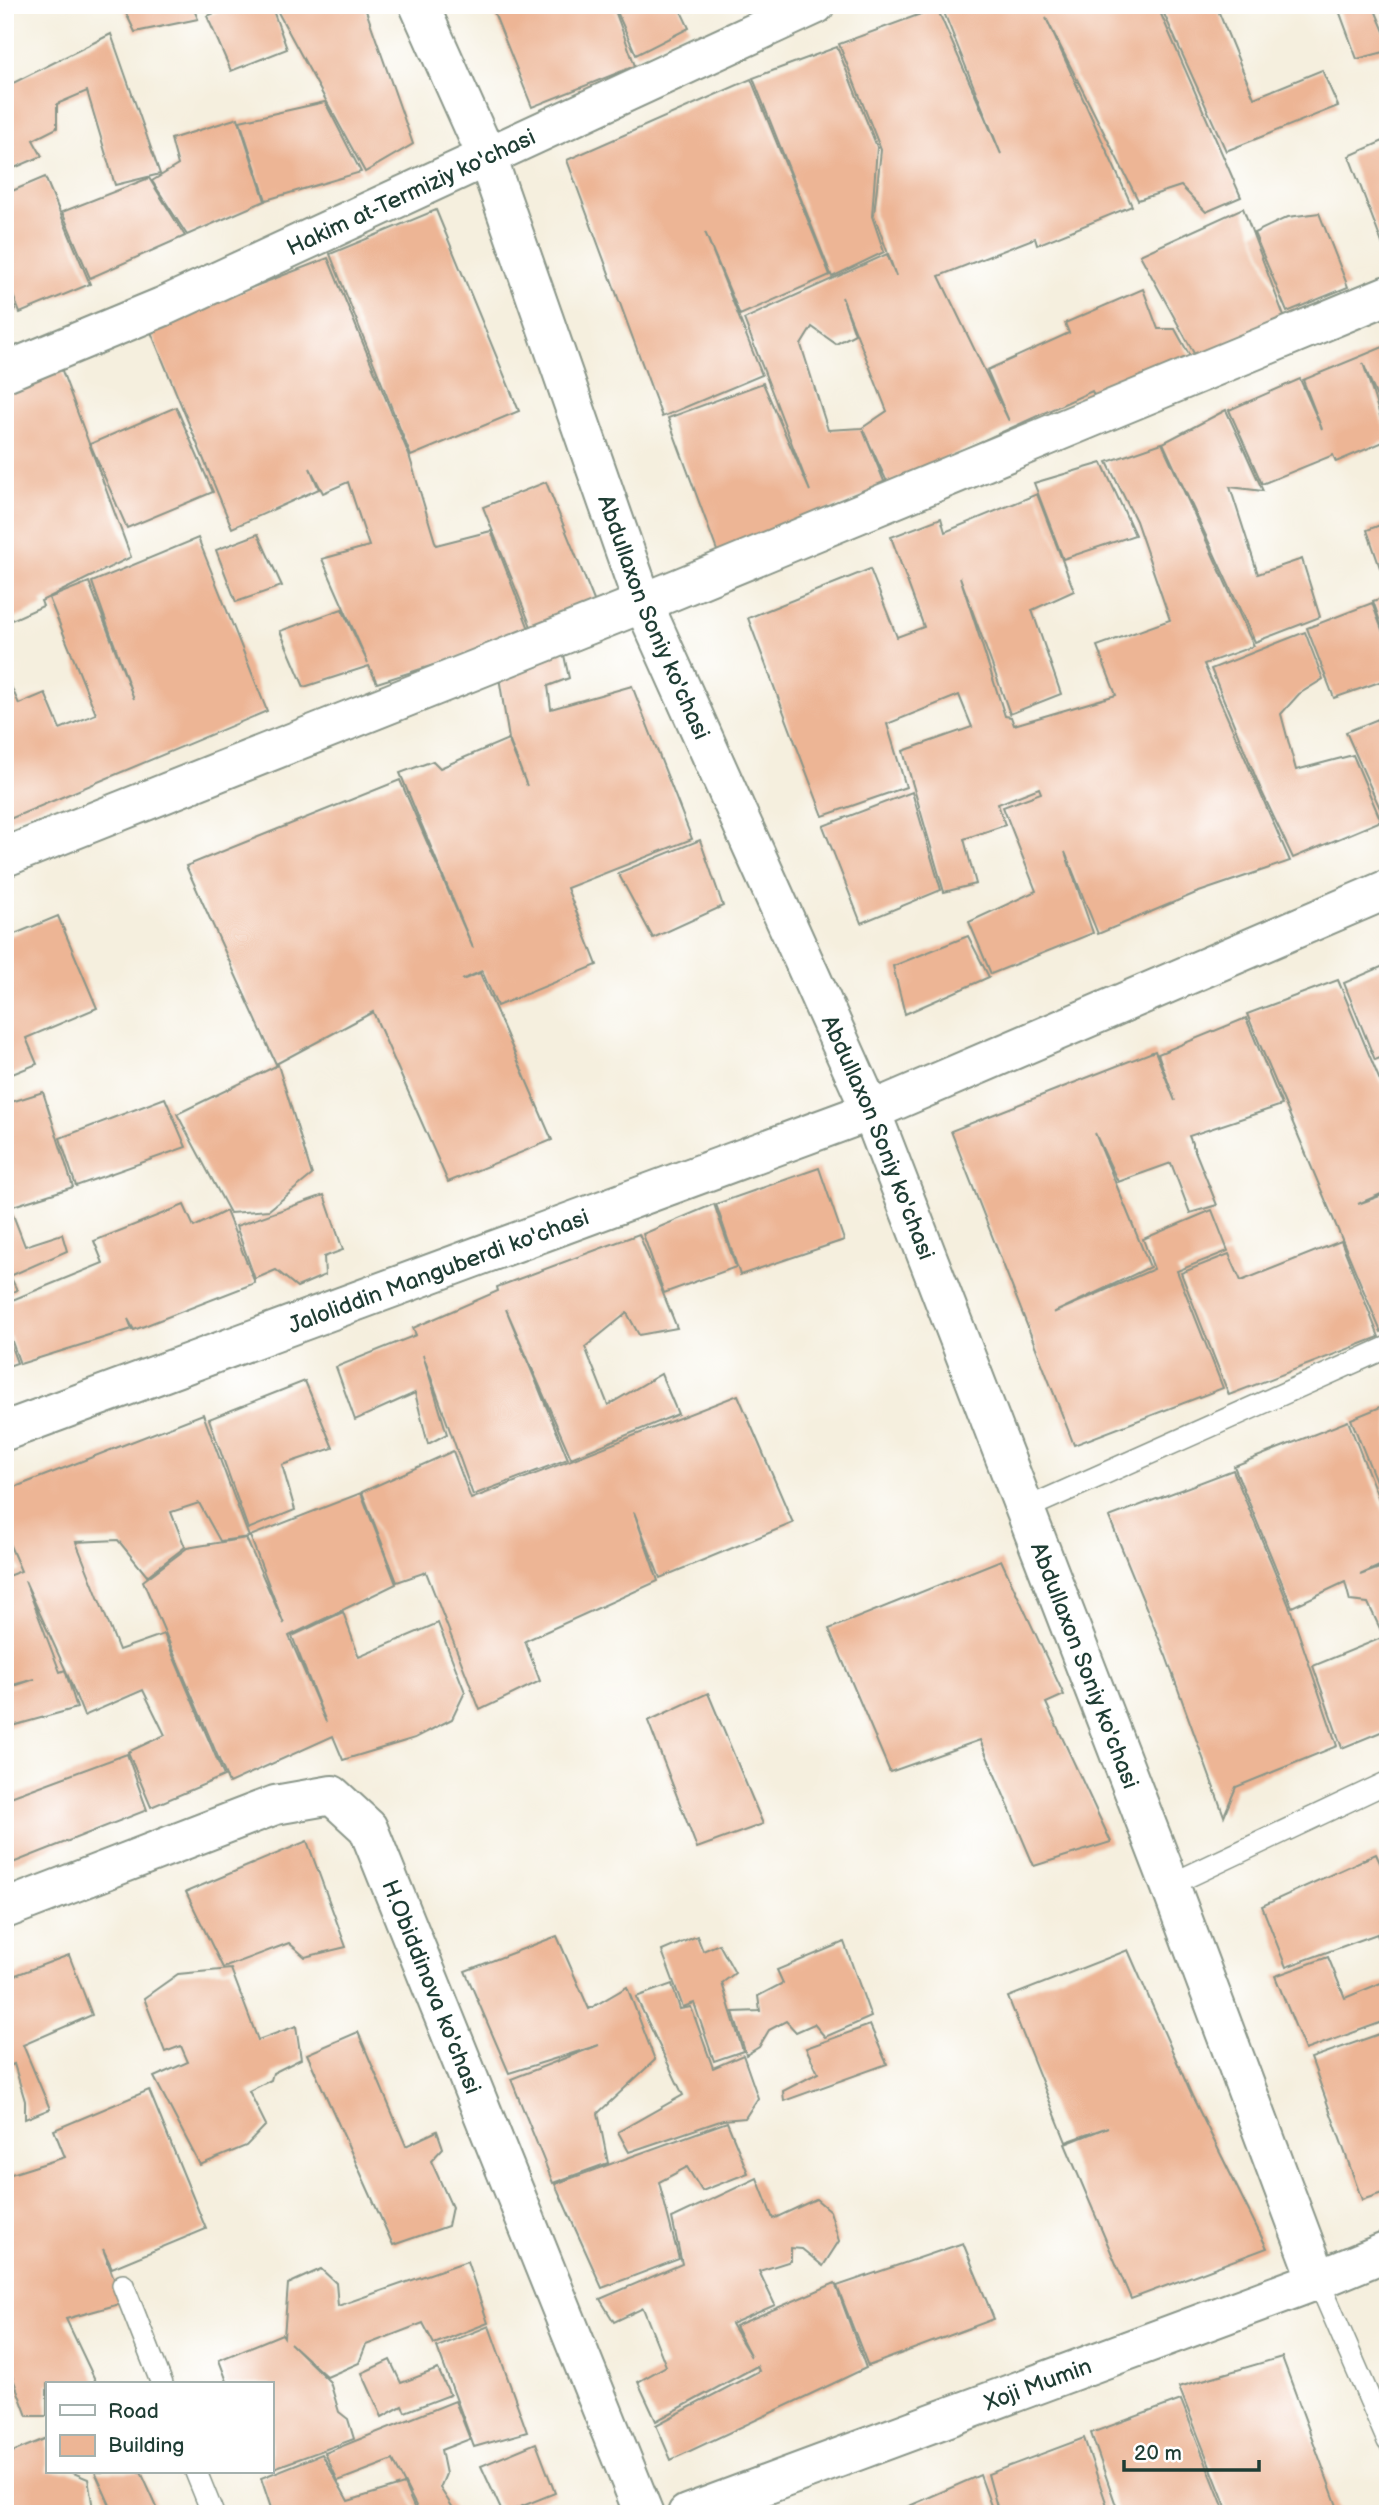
<svg xmlns="http://www.w3.org/2000/svg" width="1393" height="2519" font-family="'Balsamiq Sans',sans-serif">
<style>
.building{fill:#edb595;fill-rule:evenodd}
.lines{fill:none;stroke-linecap:round;stroke-linejoin:round}
.service-casing{stroke:#8a9689;stroke-width:24}
.minor-casing{stroke:#8a9689;stroke-width:42}
.service{stroke:#fff;stroke-width:21}
.minor{stroke:#fff;stroke-width:38}
.labels{text-anchor:middle;stroke-width:5;stroke-linejoin:round;paint-order:stroke}
.street-label{font-size:23px;fill:#1f3d34;stroke:#fff}
</style>
<rect width="100%" height="100%" fill="#fff"/>
<filter id="ink" filterUnits="userSpaceOnUse"><feTurbulence type="fractalNoise" baseFrequency=".0143" numOctaves="2"/><feDisplacementMap in="SourceGraphic" scale="14" xChannelSelector="R" yChannelSelector="G"/><feConvolveMatrix kernelMatrix="1 2 1 2 8 2 1 2 1" color-interpolation-filters="sRGB"/></filter>
<filter id="wash" filterUnits="userSpaceOnUse"><feTurbulence type="fractalNoise" baseFrequency=".00686" numOctaves="4" result="noise"/><feDisplacementMap in="SourceGraphic" scale="28" xChannelSelector="R" yChannelSelector="G"/><feGaussianBlur stdDeviation="1.57" result="paint"/><feColorMatrix in="noise" values="0 0 0 0 0 0 0 0 0 0 0 0 0 0 0 0 0 1.4 0 .05"/><feComposite in="paint" operator="in"/></filter>
<g filter="url(#wash)">
<rect width="100%" height="100%" fill="#f5efde"/>
<g id="blocks">
<!-- building -->
<g class="building">
<polygon points="122,5 192,5 198,19 135,32"/>
<polygon points="234,5 271,5 287,49 231,71 207,16"/>
<polygon points="274,5 364,5 413,144 365,172"/>
<polygon points="491,5 613,5 635,66 532,107"/>
<polygon points="614,5 678,5 689,28 636,55"/>
<path d="M941 5H1157L1241 197 1206 212 1181 186 1138 200 1046 18 1132 206 1037 245 1035 238 939 276 1009 421 987 370 1069 333 1065 323 1143 289 1158 329H1175L1191 358 1096 400 1092 391 888 484 863 430 886 486 719 556 668 418 763 383 810 491 744 319 887 254 896 276 874 215 881 150 839 44 937 8 1001 154ZM842 297 887 411 862 428 828 430 801 345 812 327 836 344 855 334Z"/>
<polygon points="1160,5 1222,5 1217,8 1254,98 1322,70 1338,106 1226,151"/>
<polygon points="1337,5 1373,5 1388,41 1388,51 1357,59"/>
<polygon points="111,34 160,174 115,185 87,91 57,104 57,128 33,140 42,156 5,172 5,87"/>
<polygon points="837,47 877,147 872,216 884,252 832,277 753,78"/>
<polygon points="751,79 830,275 740,315 705,232 762,375 662,417 567,160"/>
<polygon points="325,102 361,172 266,200 240,121"/>
<polygon points="238,118 265,201 187,235 152,181 178,165 171,139"/>
<polygon points="1383,141 1388,154 1388,259 1349,156"/>
<polygon points="45,177 90,284 20,313 5,275 5,194"/>
<polygon points="149,178 185,236 90,278 62,212"/>
<polygon points="1243,208 1285,319 1197,359 1140,255"/>
<polygon points="436,210 519,411 411,456 330,254"/>
<polygon points="1319,213 1348,287 1287,312 1254,233 1288,217"/>
<polygon points="328,258 409,455 436,545 491,531 531,634 377,683 369,666 304,687 280,631 342,609 368,663 322,559 369,546 348,482 323,493 310,468 319,489 232,528 151,332 227,297"/>
<polygon points="5,284 16,310 5,314"/>
<polygon points="1388,345 1388,424 1363,363 1388,440 1336,462 1333,455 1262,484 1229,410 1300,379 1322,429 1303,380"/>
<polygon points="61,368 131,557 41,601 43,606 5,623 5,389"/>
<polygon points="176,407 213,492 127,528 90,444"/>
<polygon points="1226,410 1263,491 1230,487 1258,574 1302,559 1320,617 1255,642 1163,443"/>
<polygon points="1162,443 1254,646 1204,664 1290,861 1196,893 1098,934 1065,852 1093,933 991,974 969,922 1036,891 1003,807 1041,793 1039,788 998,804 1005,825 964,839 976,884 944,892 903,751 972,727 959,695 887,724 906,787 823,816 748,618 870,569 897,637 924,627 891,537 941,518 945,532 1037,494 1074,591 1032,610 1061,694 1010,714 960,577 1005,716 1011,717 1014,725 1116,695 1097,646 1170,620 1136,521 1107,462"/>
<polygon points="1102,463 1135,535 1063,559 1034,483"/>
<polygon points="546,482 595,603 532,629 483,507"/>
<polygon points="1388,522 1388,588 1387,588 1367,530"/>
<polygon points="258,534 282,586 236,602 216,550"/>
<polygon points="198,538 267,711 5,821 5,673 19,704 45,693 60,729 96,714 49,598 89,582 134,699 92,582"/>
<polygon points="1388,596 1388,641 1387,641 1373,601"/>
<polygon points="1372,603 1388,646 1388,679 1334,698 1307,628"/>
<polygon points="1305,632 1323,679 1299,694 1281,714 1296,770 1353,755 1381,821 1293,858 1261,790 1211,669"/>
<polygon points="562,646 569,678 548,686 551,709 632,686 692,839 567,888 597,965 497,1006 482,971 462,980 480,973 552,1140 448,1182 373,1012 276,1064 186,866 400,780 473,948 400,773 433,761 440,768 508,739 527,786 509,739 497,665"/>
<polygon points="1388,715 1388,810 1382,813 1346,732"/>
<polygon points="912,792 941,890 861,923 823,826"/>
<polygon points="700,840 723,906 653,938 618,873"/>
<polygon points="58,916 97,1008 26,1038 37,1064 5,1077 5,938"/>
<polygon points="968,936 989,977 905,1014 893,966"/>
<polygon points="1388,964 1388,1055 1375,1060 1344,983"/>
<polygon points="1338,980 1388,1100 1388,1191 1358,1204 1388,1193 1388,1329 1381,1332 1247,1014"/>
<polygon points="1246,1018 1282,1105 1189,1136 1217,1205 1190,1213 1171,1163 1118,1182 1095,1133 1150,1267 1053,1313 1154,1269 1143,1239 1212,1210 1228,1251 1177,1271 1223,1388 1074,1445 951,1131 1155,1051 1175,1101 1158,1054"/>
<polygon points="278,1065 312,1175 269,1210 230,1213 177,1114"/>
<polygon points="43,1092 73,1187 10,1207 25,1246 62,1234 67,1251 10,1276 17,1290 5,1297 5,1104"/>
<polygon points="165,1098 186,1147 76,1186 60,1138"/>
<polygon points="819,1168 844,1240 740,1275 716,1204"/>
<polygon points="324,1195 343,1250 324,1257 325,1275 297,1287 276,1270 255,1279 236,1226"/>
<polygon points="714,1204 736,1267 664,1293 643,1234"/>
<polygon points="184,1205 194,1227 226,1211 255,1283 134,1330 128,1319 132,1329 20,1364 5,1322 5,1303 103,1263 94,1241"/>
<polygon points="639,1234 677,1328 639,1335 627,1313 585,1347 608,1405 661,1374 678,1414 571,1458 506,1309 568,1459 473,1495 423,1355 447,1434 428,1444 415,1393 355,1420 336,1367 416,1335 413,1328 498,1291 497,1287"/>
<polygon points="1341,1241 1379,1337 1229,1395 1181,1273 1229,1254 1241,1281"/>
<polygon points="5,1330 17,1363 5,1367"/>
<polygon points="305,1381 333,1448 282,1465 295,1510 248,1529 209,1419"/>
<polygon points="738,1395 793,1523 660,1578 634,1512 658,1581 525,1641 540,1681 480,1710 426,1572 397,1582 362,1492 453,1451 471,1499"/>
<polygon points="1388,1404 1388,1511 1351,1419"/>
<polygon points="203,1414 249,1537 220,1541 199,1503 171,1512 185,1547 147,1576 118,1540 76,1542 119,1650 164,1634 224,1776 151,1807 128,1752 165,1735 143,1690 84,1716 66,1671 25,1581 60,1672 65,1670 77,1708 5,1728 5,1689 35,1679 5,1687 5,1577 21,1571 5,1534 5,1491"/>
<polygon points="1348,1421 1388,1522 1388,1562 1360,1575 1388,1565 1388,1729 1342,1748 1313,1666 1384,1637 1368,1603 1350,1601 1345,1582 1292,1607 1234,1466"/>
<polygon points="1233,1470 1290,1608 1337,1746 1236,1787 1224,1816 1166,1656 1109,1517"/>
<polygon points="361,1493 396,1584 289,1636 326,1722 292,1636 343,1612 359,1657 438,1623 465,1692 452,1719 415,1738 343,1760 333,1736 229,1783 143,1581 187,1548 246,1538 284,1624 250,1536"/>
<polygon points="1001,1560 1064,1695 1046,1703 1111,1842 1034,1866 980,1740 890,1772 829,1629"/>
<polygon points="708,1693 763,1824 697,1848 648,1721"/>
<polygon points="127,1754 147,1810 5,1866 5,1799"/>
<polygon points="307,1841 346,1947 305,1957 289,1943 223,1968 186,1892"/>
<polygon points="1376,1854 1388,1880 1388,1930 1286,1967 1262,1906"/>
<polygon points="1388,1931 1388,1965 1387,1965 1377,1934"/>
<polygon points="557,1936 589,2009 627,1987 655,2060 598,2113 608,2163 553,2183 511,2079 599,2045 509,2073 465,1971"/>
<polygon points="697,1936 703,1951 719,1944 735,1973 722,1983 743,2051 714,2061 694,2003 683,2007 662,1951"/>
<polygon points="844,1942 871,2017 825,2037 814,2024 796,2032 786,2021 769,2030 759,2047 746,2055 733,2012 760,2011 758,1996 783,1983 777,1970"/>
<polygon points="1128,1950 1192,2096 1267,2248 1131,2299 1065,2144 1108,2127 1066,2142 1008,1997"/>
<polygon points="69,1955 92,2015 23,2045 50,2109 25,2119 25,2101 14,2064 5,2068 5,1979"/>
<polygon points="1328,1957 1345,1998 1388,1980 1388,2020 1305,2050 1275,1976"/>
<polygon points="231,1969 258,2040 296,2026 301,2059 273,2073 271,2080 249,2091 266,2125 246,2146 200,2165 154,2077 188,2062 181,2046 165,2052 144,1998 178,1974"/>
<polygon points="672,1984 680,2009 691,2007 713,2068 743,2055 758,2098 745,2118 723,2120 629,2152 618,2132 683,2095 636,1997"/>
<polygon points="870,2025 887,2064 784,2101 783,2091 818,2073 806,2048"/>
<polygon points="1388,2031 1388,2191 1362,2200 1311,2058"/>
<polygon points="358,2032 406,2146 437,2131 443,2148 431,2161 452,2207 448,2226 393,2245 307,2054"/>
<polygon points="149,2090 206,2229 112,2268 103,2249 123,2303 66,2319 97,2384 47,2384 47,2416 27,2416 5,2357 5,2176 65,2157 54,2130"/>
<polygon points="727,2122 748,2173 702,2191 687,2167 659,2182 679,2259 602,2288 555,2184"/>
<polygon points="757,2178 773,2219 816,2199 830,2211 839,2241 823,2266 802,2249 791,2248 791,2261 759,2271 775,2305 731,2324 751,2357 735,2326 835,2283 866,2368 671,2460 656,2425 759,2371 757,2366 656,2421 638,2382 666,2366 643,2308 614,2322 600,2299 682,2264 672,2218"/>
<polygon points="963,2243 994,2319 868,2366 837,2286"/>
<polygon points="467,2261 488,2323 434,2344 423,2323 366,2345 359,2363 327,2377 290,2343 330,2382 339,2412 348,2419 354,2439 271,2469 271,2384 228,2384 219,2360 282,2334 284,2337 288,2284 321,2269 336,2283 338,2306"/>
<polygon points="489,2326 527,2432 474,2447 437,2347"/>
<polygon points="1282,2357 1340,2514 1229,2514 1179,2387"/>
<polygon points="390,2360 401,2383 438,2369 450,2395 405,2412 402,2406 382,2417 362,2373"/>
<polygon points="1181,2400 1226,2514 1119,2514 1091,2433"/>
<polygon points="455,2401 470,2439 441,2450 446,2474 440,2488 457,2514 420,2514 393,2460 338,2481 325,2453"/>
<polygon points="47,2438 47,2472 71,2472 88,2479 94,2514 5,2514 5,2455"/>
<polygon points="1084,2438 1110,2514 999,2514 988,2474"/>
<polygon points="536,2443 555,2493 503,2514 481,2466"/>
<polygon points="322,2454 348,2501 404,2484 417,2514 273,2514 261,2478"/>
<polygon points="95,2472 141,2472 160,2514 114,2514"/>
<polygon points="980,2475 994,2514 891,2514"/>
</g>
</g>
</g>
<g filter="url(#ink)">
<use href="#blocks" fill-opacity="0" stroke="#8a9689" stroke-width="2"/>
<g class="lines">
<defs>
<g id="service">
<polyline points="1025,1509 1388,1347"/>
<polyline points="1170,1885 1388,1782"/>
<polyline points="1318,2280 1388,2441"/>
<polyline points="123,2285 162,2384"/>
<polyline points="196,2472 213,2514"/>
</g>
<g id="minor">
<path id="s1" d="M419 5 487 157 643 603 871 1111 1170 1885 1318 2280"/>
<path id="s2" d="M5 372 162 307 815 5"/>
<polyline points="5,857 643,603 1388,295"/>
<path id="s3" d="M5 1431 871 1111 1388 889"/>
<path id="s4" d="M5 1909 275 1805 332 1795 368 1828 644 2514"/>
<path id="s5" d="M687 2514 1318 2280 1388 2251"/>
</g>
</defs>
<!-- service casing -->
<use href="#service" class="service-casing"/>
<!-- minor casing -->
<use href="#minor" class="minor-casing"/>
<!-- service -->
<use href="#service" class="service"/>
<!-- minor -->
<use href="#minor" class="minor"/>
</g>
</g>
<g class="labels">
<!-- street labels -->
<g class="street-label">
<text dy="8" stroke="none"><textPath href="#s2" startOffset="444">Hakim at-Termiziy ko'chasi</textPath></text>
<text dy="8" stroke="none"><textPath href="#s1" startOffset="656">Abdullaxon Soniy ko'chasi</textPath></text>
<text dy="8" stroke="none"><textPath href="#s1" startOffset="1223">Abdullaxon Soniy ko'chasi</textPath></text>
<text dy="8" stroke="none"><textPath href="#s3" startOffset="462">Jaloliddin Manguberdi ko'chasi</textPath></text>
<text dy="8" stroke="none"><textPath href="#s1" startOffset="1790">Abdullaxon Soniy ko'chasi</textPath></text>
<text dy="8" stroke="none"><textPath href="#s4" startOffset="567">H.Obiddinova ko'chasi</textPath></text>
<text dy="8" stroke="none"><textPath href="#s5" startOffset="374">Xoji Mumin</textPath></text>
</g>
</g>
<!-- margin -->
<rect width="1393" height="2519" fill="none" stroke="#fff" stroke-width="28"/>
<!-- legend -->
<rect x="46" y="2382" width="228" height="91" fill="#ffffff" stroke="#a5b1ae" stroke-width="2"/>
<rect x="60" y="2405" width="35" height="10" fill="#ffffff" stroke="#a5b1ae" stroke-width="2"/>
<text x="108" y="2418" font-size="21" fill="#1f3d34">Road</text>
<rect x="60" y="2435" width="35" height="21" fill="#edb595" stroke="#a5b1ae" stroke-width="2"/>
<text x="108" y="2452" font-size="21" fill="#1f3d34">Building</text>
<!-- scale -->
<path d="M1124 2460v10h135v-10" fill="none" stroke="#1f3d34" stroke-width="3.5"/>
<text x="1134" y="2460" font-size="21" fill="#1f3d34" stroke="#ffffff" stroke-width="5" paint-order="stroke">20 m</text>
</svg>
